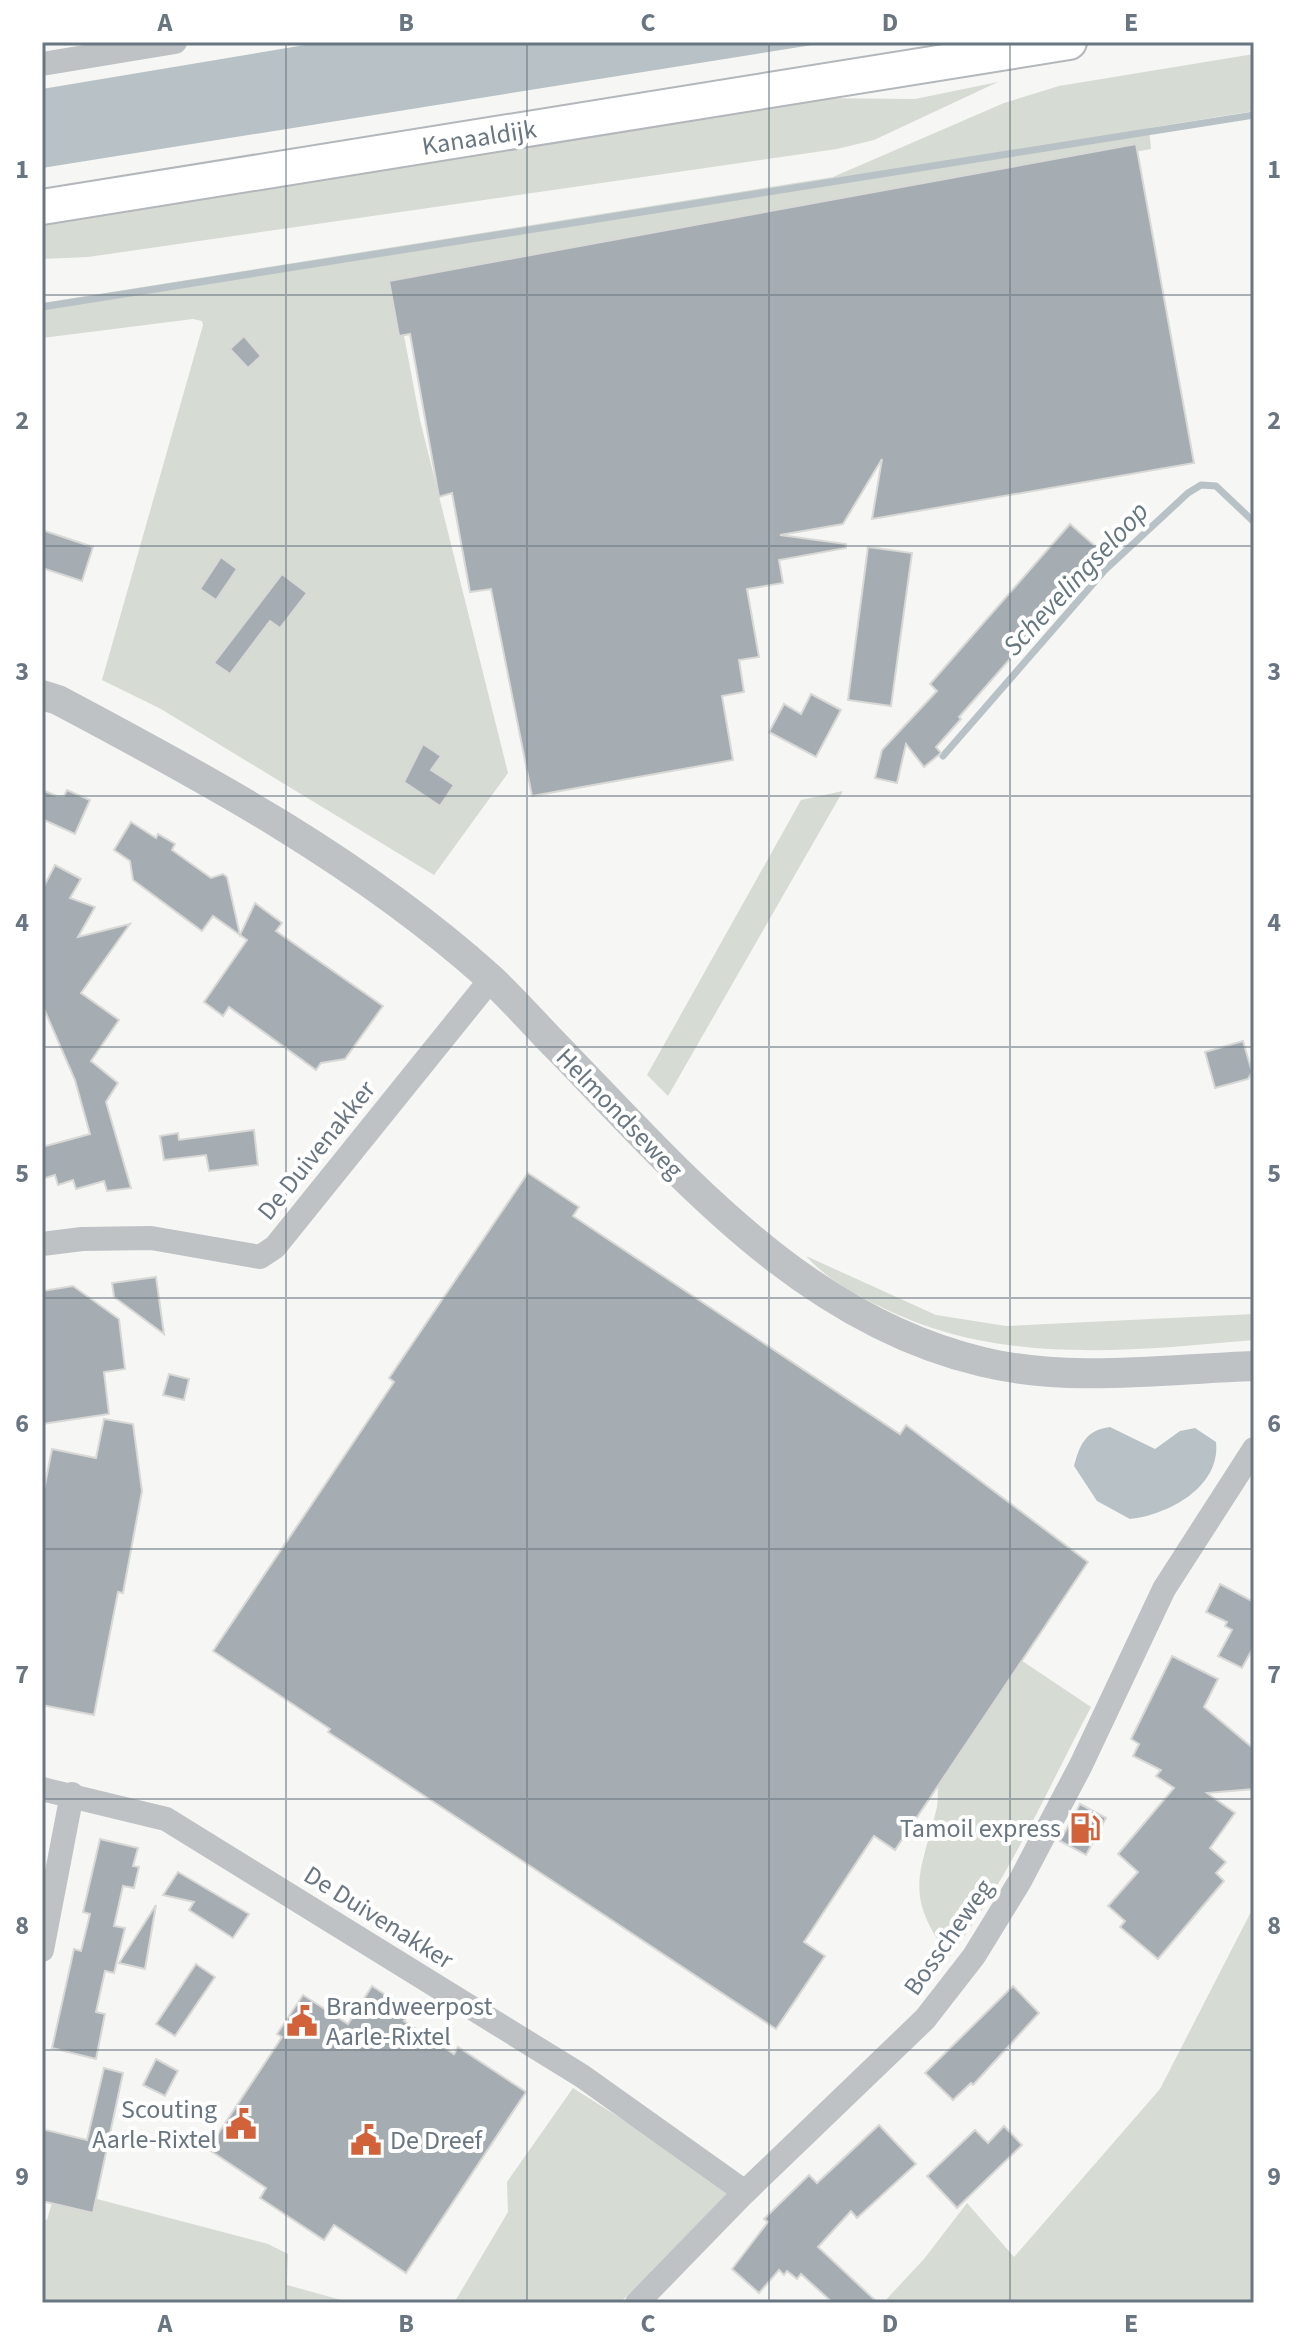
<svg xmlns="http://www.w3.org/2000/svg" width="1296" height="2345" font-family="'Source Sans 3',sans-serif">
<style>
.green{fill:#d6dbd3}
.water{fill:#b8c2c6}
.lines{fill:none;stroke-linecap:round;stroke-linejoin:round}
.stream{stroke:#b8c2c6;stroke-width:7}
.building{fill:#a6adb2;stroke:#d8d8d6;stroke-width:2}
.secondary-casing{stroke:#b3b7bb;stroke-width:38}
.minor{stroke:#bec2c5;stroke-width:24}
.tertiary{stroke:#bec2c5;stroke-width:30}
.secondary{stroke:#fff;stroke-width:34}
.grid{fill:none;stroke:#697682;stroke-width:2;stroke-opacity:0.55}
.labels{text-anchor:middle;stroke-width:8;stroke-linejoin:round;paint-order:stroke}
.street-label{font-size:26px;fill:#697682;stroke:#fff}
.poi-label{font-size:26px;fill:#697682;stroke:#fff;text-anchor:end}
.water-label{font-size:28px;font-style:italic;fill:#64767e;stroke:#fff}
.neatline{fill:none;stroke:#697682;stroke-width:3}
.grid-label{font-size:26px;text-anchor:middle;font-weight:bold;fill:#697682}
</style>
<rect width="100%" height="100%" fill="#f6f6f4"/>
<!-- green -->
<g class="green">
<polygon points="1254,54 1254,111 1149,128 1151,149 394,283 420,420 508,773 434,875 161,709 102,680 203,325 202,321 193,319 42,338 42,303 833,177 1004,103 1059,86"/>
<polygon points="998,82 874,140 837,149 88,257 42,259 42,219 804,98 915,99"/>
<polygon points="843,791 668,1096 647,1075 801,800"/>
<path d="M806 1256 936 1315 1006 1326 1254 1314V1340C1127 1351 999 1366 881 1307 852 1293 828 1280 806 1256Z"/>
<path d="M1015 1656 1091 1707C1046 1792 1008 1881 949 1957 903 1892 920 1877 937 1807 939 1795 936 1781 941 1770 955 1737 994 1688 1015 1656Z"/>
<polygon points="1254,1906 1254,2303 883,2303 924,2259 967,2203 1014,2257 1160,2089"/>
<polygon points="573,2088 732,2189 620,2303 454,2303 508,2212 507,2182"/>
<polygon points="59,2189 268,2244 288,2254 287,2285 352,2303 42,2303 42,2219 47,2220 54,2195"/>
</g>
<!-- water -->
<g class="water">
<polygon points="323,42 831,42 42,168 42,89"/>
<path d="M1110 1427 1155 1449 1180 1431 1195 1428 1216 1442C1221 1487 1168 1515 1130 1519L1097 1501 1074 1466C1080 1444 1086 1430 1110 1427Z"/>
</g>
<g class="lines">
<!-- stream -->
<g class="stream">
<polyline points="42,307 1254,115"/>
<polyline points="943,756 1105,570 1188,493 1201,485 1216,486 1254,522"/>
</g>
</g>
<!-- building -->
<g class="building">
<polygon points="1136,144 1194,463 872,519 882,459 843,524 780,535 846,544 846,548 779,560 783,583 747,589 759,657 739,660 744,692 722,696 733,760 532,796 491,589 470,592 452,493 439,497 410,334 399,336 389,281"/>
<polygon points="244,336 261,356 248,368 230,349"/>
<polygon points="1070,524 1103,553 959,717 961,719 936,747 941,753 924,767 906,744 897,783 875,778 882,750 937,691 930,684"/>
<polygon points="42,530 93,547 82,581 42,568"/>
<polygon points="868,547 912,553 891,706 848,700"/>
<polygon points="221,557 237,569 216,600 200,589"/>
<polygon points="282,574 307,593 280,628 270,621 230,674 214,663"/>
<polygon points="811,694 841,710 816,757 769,732 784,704 801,714"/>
<polygon points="423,744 441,756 431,770 454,785 440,806 404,782"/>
<polygon points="42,790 57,796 64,796 67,790 90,800 75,834 42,819"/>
<polygon points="131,822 156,838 158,834 175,844 172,850 211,878 223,874 227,877 240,935 255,903 282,923 276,931 383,1006 345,1059 321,1063 316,1070 229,1007 223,1016 204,1002 247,940 213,916 202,931 133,880 130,861 114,850"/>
<polygon points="55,865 81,879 70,898 95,907 78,937 130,924 81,993 119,1020 91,1061 118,1083 106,1102 131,1188 107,1191 104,1181 76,1189 73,1180 58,1185 55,1175 42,1179 42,1147 90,1134 75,1080 42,1004 42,890"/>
<polygon points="1243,1041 1252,1072 1248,1079 1215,1088 1205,1052"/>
<polygon points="254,1130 258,1165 209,1171 206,1155 164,1160 160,1136 178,1133 179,1140"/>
<polygon points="528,1173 579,1207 573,1216 900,1434 906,1425 1088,1562 895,1850 874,1836 804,1942 825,1956 776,2029 328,1732 330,1729 213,1651 394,1382 389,1378"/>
<polygon points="156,1277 164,1334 114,1297 112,1283"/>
<polygon points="73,1286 119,1319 125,1369 104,1372 109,1414 42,1424 42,1291"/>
<polygon points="169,1374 189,1379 184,1400 163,1395"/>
<polygon points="104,1419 133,1424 142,1491 123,1593 118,1592 94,1715 42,1705 42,1500 52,1449 96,1458"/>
<polygon points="1220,1584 1254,1602 1254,1646 1242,1668 1218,1656 1232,1630 1225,1626 1227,1622 1206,1612"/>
<polygon points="1172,1656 1218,1679 1204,1707 1254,1749 1254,1789 1207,1793 1235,1813 1210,1848 1226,1862 1216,1873 1224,1881 1158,1959 1120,1927 1125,1921 1108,1906 1138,1872 1118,1854 1174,1788 1156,1776 1161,1770 1133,1756 1139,1744 1131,1739"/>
<polygon points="1080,1804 1106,1818 1086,1855 1060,1841"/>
<polygon points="100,1839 138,1848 133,1866 139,1867 134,1888 123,1886 114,1926 125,1928 114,1973 105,1971 96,2012 105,2014 96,2059 52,2048 74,1949 81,1951 90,1914 83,1912"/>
<polygon points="178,1872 249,1914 233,1938 189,1910 194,1902 163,1895"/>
<polygon points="156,1905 145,1969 119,1963"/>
<polygon points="196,1964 215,1977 175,2036 156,2024"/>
<polygon points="372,1986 410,2011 404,2021 454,2054 458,2047 526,2092 406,2273 334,2225 324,2240 260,2198 266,2188 208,2149 282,2037 277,2034 303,1995 348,2024"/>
<polygon points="1013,1986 1039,2013 973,2085 971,2083 953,2100 925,2073"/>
<polygon points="156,2059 178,2071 165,2096 143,2085"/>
<polygon points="104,2068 123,2073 93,2213 42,2201 42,2129 87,2140"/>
<polygon points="879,2125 916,2164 857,2218 851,2211 818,2247 878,2303 833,2303 801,2274 797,2279 787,2271 784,2275 779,2270 759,2293 732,2269 768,2222 764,2219 809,2175 817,2183"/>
<polygon points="1004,2126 1022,2145 957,2208 927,2176 975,2130 988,2143"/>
</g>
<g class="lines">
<defs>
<polyline id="secondary" points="42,207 1069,42"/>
</defs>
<!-- secondary casing -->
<use href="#secondary" class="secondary-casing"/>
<!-- minor -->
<g class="minor">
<polyline points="42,64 175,42"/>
<polyline points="42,1244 82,1239 151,1238 260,1257 275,1247 491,979"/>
<polyline points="42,1789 166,1819 582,2076 745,2192"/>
<polyline points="42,1950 72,1794"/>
<polyline points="637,2303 745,2192 925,2019 974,1956 1020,1881 1081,1765 1164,1589 1254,1449"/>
</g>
<!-- tertiary -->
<path class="tertiary" d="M42 695 58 700C209 780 362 863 490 978 514 1000 536 1026 559 1049 682 1176 804 1320 983 1362 1070 1383 1166 1369 1254 1366"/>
<!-- secondary -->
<use href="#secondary" class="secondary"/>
</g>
<!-- grid -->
<path class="grid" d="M286 42V2303M527 42V2303M769 42V2303M1010 42V2303M42 295H1254M42 546H1254M42 796H1254M42 1047H1254M42 1298H1254M42 1549H1254M42 1799H1254M42 2050H1254"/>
<!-- icons -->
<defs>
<symbol id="fuel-bare" viewBox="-9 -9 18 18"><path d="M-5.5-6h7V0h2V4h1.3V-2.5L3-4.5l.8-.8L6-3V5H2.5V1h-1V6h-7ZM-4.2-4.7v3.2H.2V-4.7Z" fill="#d1623a" stroke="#fff" stroke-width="2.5" paint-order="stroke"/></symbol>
<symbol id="civic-bare" viewBox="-9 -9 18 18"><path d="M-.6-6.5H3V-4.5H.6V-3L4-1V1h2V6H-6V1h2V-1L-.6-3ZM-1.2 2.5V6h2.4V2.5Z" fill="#d1623a" stroke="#fff" stroke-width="2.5" paint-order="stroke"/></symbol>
</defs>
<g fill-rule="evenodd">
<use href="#fuel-bare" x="1063" y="1806" width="44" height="44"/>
<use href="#civic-bare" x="280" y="1999" width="44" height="44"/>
<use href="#civic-bare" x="219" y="2102" width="44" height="44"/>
<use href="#civic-bare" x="344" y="2118" width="44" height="44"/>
</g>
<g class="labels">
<!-- street labels -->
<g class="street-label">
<text transform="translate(479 137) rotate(-9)" y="9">Kanaaldijk</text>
<text transform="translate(620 1113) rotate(46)" y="9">Helmondseweg</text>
<text transform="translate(316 1150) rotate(-51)" y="9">De Duivenakker</text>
<text transform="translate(379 1917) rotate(32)" y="9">De Duivenakker</text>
<text transform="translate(948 1937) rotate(-55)" y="9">Bosscheweg</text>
</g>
<!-- poi labels -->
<g class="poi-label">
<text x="1061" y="1837">Tamoil express</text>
<text x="326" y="2015" text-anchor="start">Brandweerpost<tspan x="326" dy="30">Aarle-Rixtel</tspan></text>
<text x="217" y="2118">Scouting<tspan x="217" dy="30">Aarle-Rixtel</tspan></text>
<text x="390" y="2149" text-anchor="start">De Dreef</text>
</g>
<!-- water labels -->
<g class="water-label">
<text transform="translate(1075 578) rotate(-47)" y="10">Schevelingseloop</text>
</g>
</g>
<!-- border -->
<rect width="1296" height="2345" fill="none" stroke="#ffffff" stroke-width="88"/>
<rect x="44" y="44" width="1208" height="2257" class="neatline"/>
<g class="grid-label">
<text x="165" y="31">A</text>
<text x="406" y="31">B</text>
<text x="648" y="31">C</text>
<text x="890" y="31">D</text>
<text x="1131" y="31">E</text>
<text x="22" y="178">1</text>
<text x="1274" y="178">1</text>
<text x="22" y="429">2</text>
<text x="1274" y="429">2</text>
<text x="22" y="680">3</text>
<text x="1274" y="680">3</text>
<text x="22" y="931">4</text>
<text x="1274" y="931">4</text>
<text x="22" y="1182">5</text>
<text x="1274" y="1182">5</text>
<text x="22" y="1432">6</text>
<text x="1274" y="1432">6</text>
<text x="22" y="1683">7</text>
<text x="1274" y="1683">7</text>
<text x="22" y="1934">8</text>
<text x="1274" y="1934">8</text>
<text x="22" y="2185">9</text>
<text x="1274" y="2185">9</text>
<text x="165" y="2332">A</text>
<text x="406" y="2332">B</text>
<text x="648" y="2332">C</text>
<text x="890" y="2332">D</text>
<text x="1131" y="2332">E</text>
</g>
</svg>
